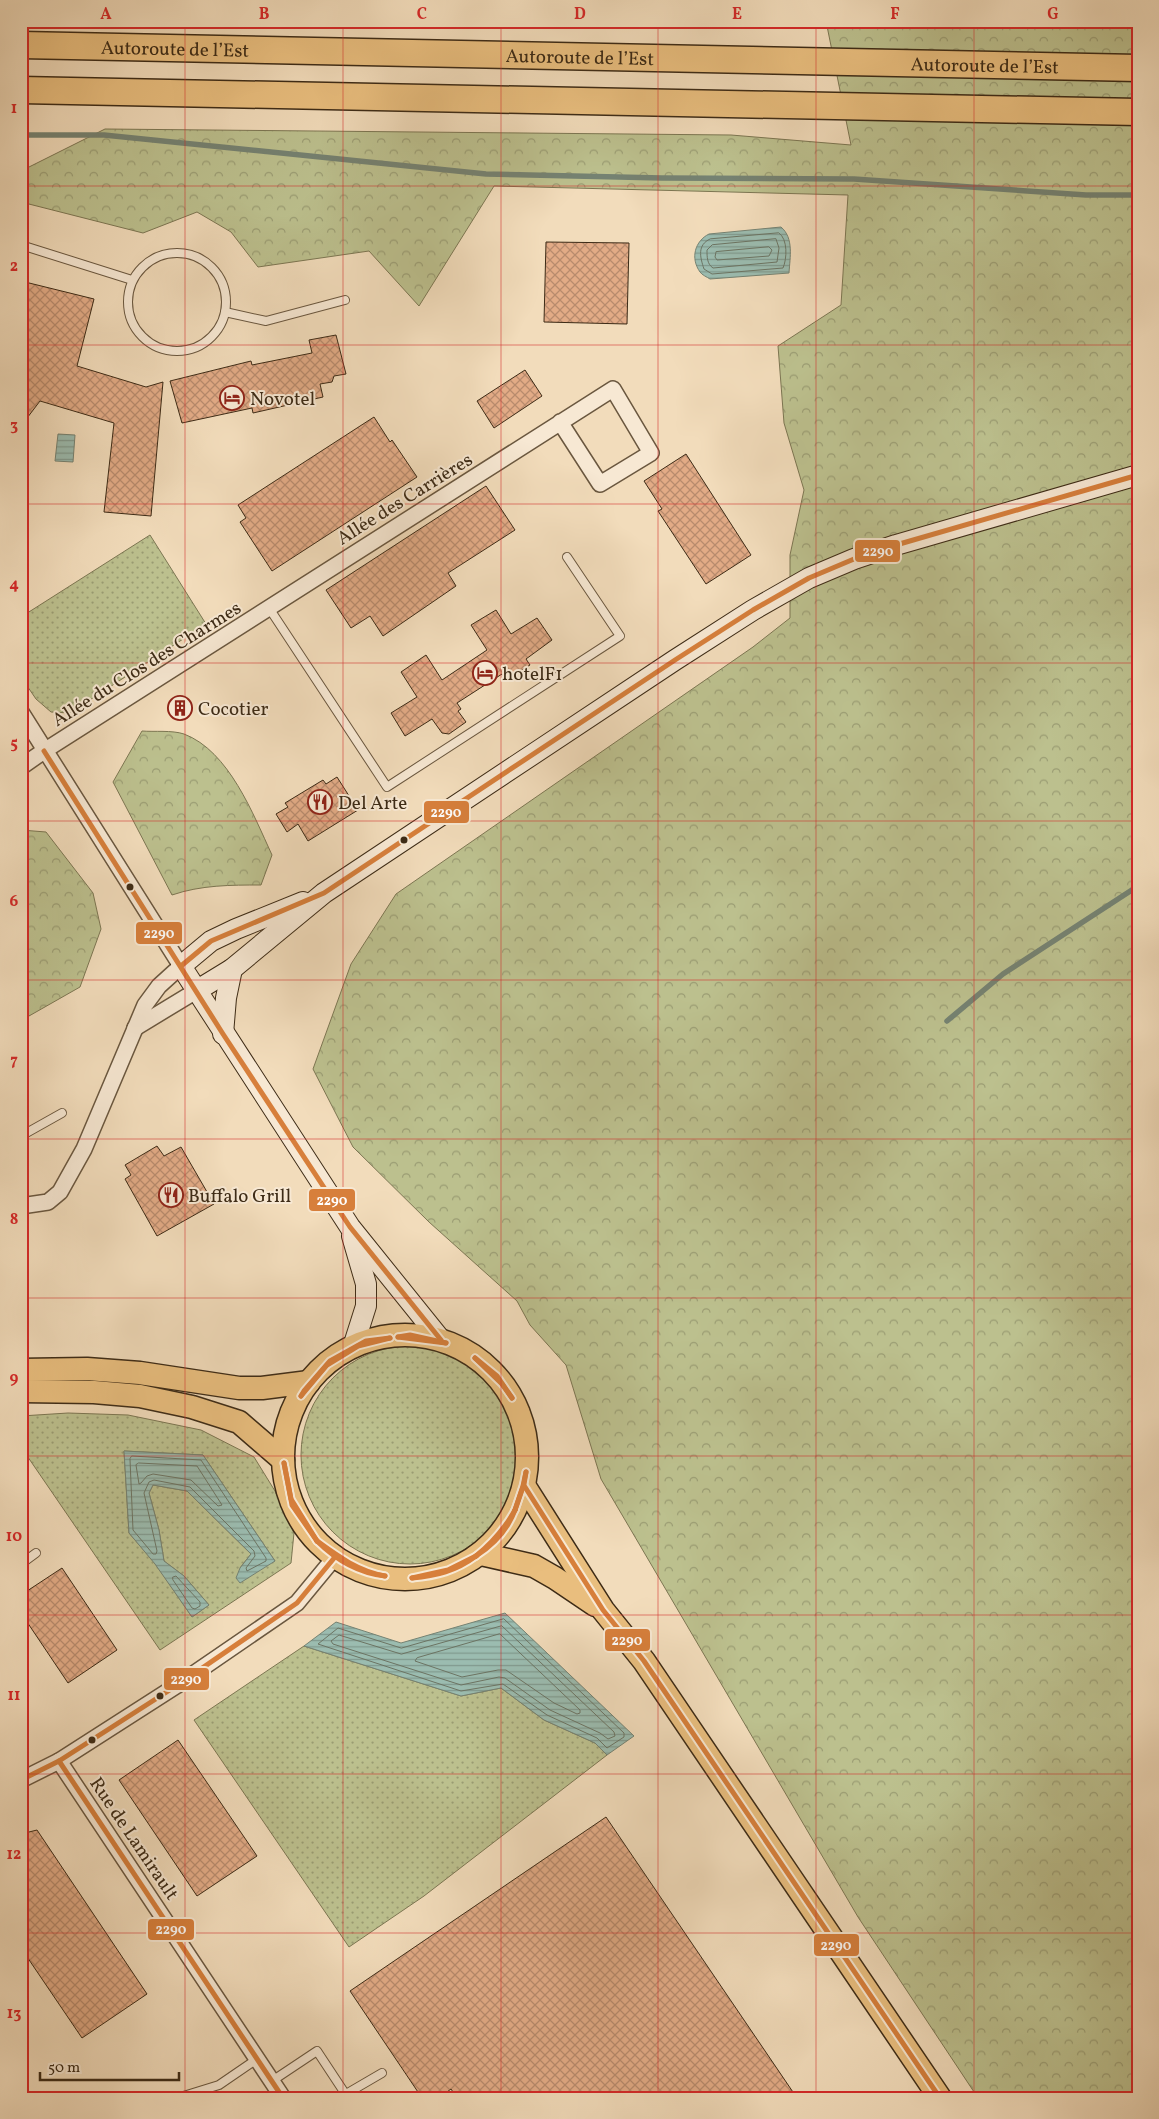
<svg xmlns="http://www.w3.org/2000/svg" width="1159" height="2119" font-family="Vollkorn,serif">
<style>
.grass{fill:url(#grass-dots);stroke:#7c7652;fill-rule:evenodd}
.forest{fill:url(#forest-crowns);stroke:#7c7652}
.water{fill:url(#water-rules);stroke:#758272}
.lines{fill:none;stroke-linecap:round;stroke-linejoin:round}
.shore{stroke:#6c7463;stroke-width:1}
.stream{stroke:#758272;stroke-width:5.5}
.building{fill:url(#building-cross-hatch);stroke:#3d2b16}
.lane-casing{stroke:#6a573f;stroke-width:10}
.street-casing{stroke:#6a573f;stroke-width:18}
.secondary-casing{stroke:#3d2b16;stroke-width:22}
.primary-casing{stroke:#3d2b16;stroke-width:25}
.highway-casing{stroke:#3d2b16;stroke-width:29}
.lane{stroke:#f7e8d3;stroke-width:8}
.street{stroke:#f7e8d3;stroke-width:15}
.secondary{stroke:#f7e8d3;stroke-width:20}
.primary{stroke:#e9be7e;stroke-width:22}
.highway{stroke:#e9be7e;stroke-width:26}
.bus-1-casing{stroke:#f7e8d3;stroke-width:9}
.bus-1{stroke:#d77f3b;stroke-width:5}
.grid{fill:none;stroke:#d62828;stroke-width:1;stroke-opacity:0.55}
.bus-dot{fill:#3d2b16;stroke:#f7e8d3;stroke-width:2}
.labels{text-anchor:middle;stroke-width:4;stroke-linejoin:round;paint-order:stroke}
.street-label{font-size:19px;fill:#3d2b16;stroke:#f7e8d3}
.poi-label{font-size:19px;fill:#3d2b16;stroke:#f7e8d3;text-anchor:start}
.line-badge{stroke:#f7e8d3;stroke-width:2}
.badge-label{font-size:14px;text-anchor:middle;font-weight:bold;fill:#fff}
.neatline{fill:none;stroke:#d62828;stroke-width:2}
.grid-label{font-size:16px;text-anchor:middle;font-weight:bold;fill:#d62828}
</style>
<defs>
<pattern id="grass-dots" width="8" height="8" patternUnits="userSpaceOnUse" patternTransform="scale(1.25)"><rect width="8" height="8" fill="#bcc08e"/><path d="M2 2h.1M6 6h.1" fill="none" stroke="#9a9c73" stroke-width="1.8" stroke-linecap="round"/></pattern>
<pattern id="forest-crowns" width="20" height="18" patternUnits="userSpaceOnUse" patternTransform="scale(1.25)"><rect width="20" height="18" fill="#bcc08e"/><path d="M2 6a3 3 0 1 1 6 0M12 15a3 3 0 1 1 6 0" fill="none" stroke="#9a9c73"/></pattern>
<pattern id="water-rules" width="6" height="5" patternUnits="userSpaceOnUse" patternTransform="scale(1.25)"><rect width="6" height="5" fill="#9bbcb0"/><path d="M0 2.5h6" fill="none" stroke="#80998e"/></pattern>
<pattern id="building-cross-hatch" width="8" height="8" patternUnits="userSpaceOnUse" patternTransform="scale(1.25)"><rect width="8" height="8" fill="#e2ab86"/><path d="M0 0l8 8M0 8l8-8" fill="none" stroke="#b88b6d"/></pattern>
</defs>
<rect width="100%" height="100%" fill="#f2dcbb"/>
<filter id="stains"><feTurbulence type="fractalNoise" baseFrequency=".004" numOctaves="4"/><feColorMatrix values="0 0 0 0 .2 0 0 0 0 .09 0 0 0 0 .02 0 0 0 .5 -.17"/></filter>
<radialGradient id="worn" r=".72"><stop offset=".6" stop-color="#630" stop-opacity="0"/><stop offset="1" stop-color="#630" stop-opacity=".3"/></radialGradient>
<!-- grass -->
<g class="grass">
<polygon points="150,535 206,624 70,713 51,712 36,699 21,677 21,617"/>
<circle cx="410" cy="1455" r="109"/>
<path d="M68 1413 128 1415 201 1430 254 1457 275 1491 294 1533 291 1563 160 1650 21 1447V1416ZM124 1451 203 1455 275 1561 240 1568 251 1554 187 1491 153 1485 149 1493 159 1530 164 1561 184 1576 209 1605 192 1617 155 1563 129 1533Z"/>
<polygon points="304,1646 461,1696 501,1688 544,1720 595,1743 607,1755 424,1896 349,1947 194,1720"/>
</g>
<!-- forest -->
<g class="forest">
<polygon points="826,21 1138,21 1138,2098 978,2098 858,1917 601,1479 566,1365 530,1325 517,1301 429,1222 353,1147 313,1069 351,964 396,894 753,647 790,618 790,555 804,490 784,423 778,346 841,305 848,195 494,186 419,306 369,251 258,267 231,232 197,212 143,233 21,202 21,171 105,129 731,135 851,145"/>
<path d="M142 731C154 732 172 730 184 734 229 751 253 814 272 855L261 885C231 885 201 885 172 895L113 782Z"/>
<polygon points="21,830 46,832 93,893 101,929 80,987 29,1016 21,1002"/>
</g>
<!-- water -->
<g class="water">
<path d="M781 227C794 238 790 257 789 273L710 279C707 277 702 275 700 272 690 258 695 241 709 234Z"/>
<polygon points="58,434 75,435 73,462 55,461"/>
<polygon points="124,1451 203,1455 275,1561 240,1583 236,1578 240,1568 251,1554 187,1491 153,1485 149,1493 159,1530 164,1561 184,1576 209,1605 192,1617 155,1564 129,1533"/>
<polygon points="505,1613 634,1736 607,1755 595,1743 544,1720 501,1688 461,1696 304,1646 336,1622 401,1643"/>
</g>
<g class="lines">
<!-- shore -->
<g class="shore">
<path d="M779 233C788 239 787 259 783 268L712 274 704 269C700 257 697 245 710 239Z"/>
<path d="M776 239 779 248 777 262 713 268C707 264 707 257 707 250L712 245Z"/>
<polygon points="769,247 772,250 769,256 717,260 715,257 716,252"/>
<polygon points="132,1456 201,1460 266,1558 266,1561 247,1571 246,1568 255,1556 254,1551 190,1487 154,1480 149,1482 144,1493 157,1551 156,1554 153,1554 133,1530 130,1459"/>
<polygon points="139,1463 197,1466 222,1505 218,1506 191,1480 153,1474 147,1476 141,1483 139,1484 136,1465"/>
<polygon points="173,1577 176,1576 200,1602 200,1606 195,1609 192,1608 173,1580"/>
<polygon points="504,1619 624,1733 624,1737 607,1748 597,1738 547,1715 503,1684 461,1691 318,1644 338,1628 401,1648"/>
<polygon points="502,1626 614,1732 615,1736 608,1739 600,1733 550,1710 505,1678 499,1677 461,1685 333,1644 331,1641 339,1635 401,1654"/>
<polygon points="500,1634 580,1710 580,1713 577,1714 554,1703 506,1670 498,1670 462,1677 415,1661 417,1658"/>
</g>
<!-- stream -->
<g class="stream">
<polyline points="21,135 104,135 486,174 662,178 854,179 1086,195 1138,195"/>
<polyline points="947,1021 1003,974 1138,886"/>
</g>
</g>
<!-- building -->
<g class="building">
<polygon points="546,242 629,243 627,324 544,322"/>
<polygon points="21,281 94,299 77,366 146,387 163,382 151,516 104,512 114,423 40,401 21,426"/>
<polygon points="336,335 346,374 334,376 332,382 320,384 323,397 253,413 252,408 182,423 170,381 251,361 252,365 312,353 309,340"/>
<polygon points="525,370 542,396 494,428 477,401"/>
<polygon points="374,417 390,442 392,440 417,477 272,571 240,522 246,518 238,505"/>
<polygon points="686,454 751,555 706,584 658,511 662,509 644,481"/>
<polygon points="486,486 515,530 448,573 456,586 383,636 370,616 351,628 326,590"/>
<polygon points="496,610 511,634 537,618 552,640 526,659 530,665 506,680 502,674 457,703 461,709 458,711 466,722 449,734 442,733 432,719 405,736 391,713 417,697 401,672 426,655 442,680 487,650 471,625"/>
<polygon points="337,777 358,810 308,841 298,824 287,832 276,814 288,807 285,803 323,780 326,784"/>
<polygon points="157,1146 164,1156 181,1147 214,1204 157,1236 125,1179 131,1175 125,1165"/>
<polygon points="62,1568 117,1650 68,1683 21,1613 21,1595"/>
<polygon points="178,1740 257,1856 197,1896 119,1780"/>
<polygon points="606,1817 797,2098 457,2098 451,2089 439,2098 422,2098 350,1991"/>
<polygon points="37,1830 147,1994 82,2038 21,1948 21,1834"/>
</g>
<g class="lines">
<defs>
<g id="lane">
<polyline points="21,245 132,280"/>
<circle cx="177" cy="302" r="49"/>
<polyline points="225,312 266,321 345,300"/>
<polyline points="269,608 387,787 620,636 567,557"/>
<polyline points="21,1136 62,1113"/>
<polyline points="21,1564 36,1553"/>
<polyline points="272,2081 317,2051 348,2098"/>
<polyline points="346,2094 382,2073"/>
<polyline points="177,2098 219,2085 257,2059"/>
</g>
<g id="street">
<polyline points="21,712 181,966 159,986 145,1005 84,1149 60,1192 48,1202 21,1206"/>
<polyline points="21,767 44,751 613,389 651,453 600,484 560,422"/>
<polyline points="135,1028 196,991"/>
<polyline points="59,1761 283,2098"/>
<polyline points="21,1780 59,1761 176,1686 297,1603 335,1557"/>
</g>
<g id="secondary">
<polyline points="303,902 236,929 211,941 181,966 350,1227 441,1340"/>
<polyline points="196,991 232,969 324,893 675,660 753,610 809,578 854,559 896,545 1138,475"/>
<polyline points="223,1034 226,998 232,969"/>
<polyline points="352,1236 366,1284 366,1306 353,1347"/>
</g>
<g id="primary">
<circle cx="405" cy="1457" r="122"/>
<polyline points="21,1370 87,1369 140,1373 239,1388 262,1388 309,1382"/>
<polyline points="21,1391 94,1392 140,1396 192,1407 239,1422 283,1460"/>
<polyline points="525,1487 603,1610 644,1661 940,2098"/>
<polyline points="481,1554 534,1566 555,1578 595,1605"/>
</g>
<g id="highway">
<path id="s1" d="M21 45 1138 68"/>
<polyline points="21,90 1138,112"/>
</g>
</defs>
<!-- lane casing -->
<use href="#lane" class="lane-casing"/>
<!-- street casing -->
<use href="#street" class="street-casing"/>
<!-- secondary casing -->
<use href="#secondary" class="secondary-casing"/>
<!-- primary casing -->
<use href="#primary" class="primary-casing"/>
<!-- highway casing -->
<use href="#highway" class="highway-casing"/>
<!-- lane -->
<use href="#lane" class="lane"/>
<!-- street -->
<use href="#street" class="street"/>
<!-- secondary -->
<use href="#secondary" class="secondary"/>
<!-- primary -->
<use href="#primary" class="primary"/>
<!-- highway -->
<use href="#highway" class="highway"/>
<defs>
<g id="bus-1">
<polyline points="44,751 223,1034 350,1227 441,1340"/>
<polyline points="181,966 211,941 324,893 675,660 753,610 809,578 854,559 896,545 1138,475"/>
<polyline points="398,1337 446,1343"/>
<polyline points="398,1337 410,1335 446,1343"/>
<polyline points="475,1358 497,1376 512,1398"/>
<polyline points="475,1358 502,1384 512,1398"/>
<polyline points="301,1396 304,1391 330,1361 366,1341 390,1338"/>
<polyline points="301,1396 327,1365 358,1346 390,1338"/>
<polyline points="284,1463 291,1499 317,1541"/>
<polyline points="284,1463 292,1505 317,1541"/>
<polyline points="525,1487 603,1610 644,1661 940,2098"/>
<polyline points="515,1510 523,1486 526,1472"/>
<polyline points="515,1510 524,1484 526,1472"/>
<path d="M317 1541C339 1557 358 1571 385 1576"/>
<path d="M317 1541C336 1560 358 1573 385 1576"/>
<path d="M476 1556C492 1543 505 1528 515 1510"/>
<path d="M476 1556C493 1545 508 1529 515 1510"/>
<polyline points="412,1578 448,1570 476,1556"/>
<path d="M412 1578C436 1576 456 1571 476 1556"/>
<polyline points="59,1761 283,2098"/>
<polyline points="21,1780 59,1761 176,1686 297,1603 335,1557"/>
</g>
</defs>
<!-- bus-1 casing -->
<use href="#bus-1" class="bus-1-casing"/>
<!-- bus-1 -->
<use href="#bus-1" class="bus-1"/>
</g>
<!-- grid -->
<path class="grid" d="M185 21V2098M343 21V2098M501 21V2098M658 21V2098M816 21V2098M974 21V2098M21 186H1138M21 345H1138M21 504H1138M21 663H1138M21 821H1138M21 980H1138M21 1139H1138M21 1298H1138M21 1456H1138M21 1615H1138M21 1774H1138M21 1933H1138"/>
<!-- icons -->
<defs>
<symbol id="hotel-ring" viewBox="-11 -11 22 22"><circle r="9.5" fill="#f7e8d3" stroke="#8f2418" stroke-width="1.5"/><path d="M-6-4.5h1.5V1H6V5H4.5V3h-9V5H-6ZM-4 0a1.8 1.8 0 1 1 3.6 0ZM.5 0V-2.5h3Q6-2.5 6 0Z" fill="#8f2418"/></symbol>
<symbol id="building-ring" viewBox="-11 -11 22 22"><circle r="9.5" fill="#f7e8d3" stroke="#8f2418" stroke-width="1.5"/><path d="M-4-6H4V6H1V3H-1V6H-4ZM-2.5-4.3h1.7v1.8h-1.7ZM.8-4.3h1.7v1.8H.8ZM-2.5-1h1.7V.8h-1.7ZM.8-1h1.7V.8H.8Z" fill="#8f2418"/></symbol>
<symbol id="restaurant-ring" viewBox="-11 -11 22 22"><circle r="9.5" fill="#f7e8d3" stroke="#8f2418" stroke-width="1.5"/><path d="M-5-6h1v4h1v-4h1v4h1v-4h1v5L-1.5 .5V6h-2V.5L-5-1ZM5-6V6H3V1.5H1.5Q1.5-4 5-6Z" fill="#8f2418"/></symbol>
</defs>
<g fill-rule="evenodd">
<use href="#hotel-ring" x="218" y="384" width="28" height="28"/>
<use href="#hotel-ring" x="471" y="659" width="28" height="28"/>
<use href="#building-ring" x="166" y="694" width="28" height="28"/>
<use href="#restaurant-ring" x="306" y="788" width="28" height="28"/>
<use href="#restaurant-ring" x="157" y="1181" width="28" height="28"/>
</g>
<!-- markers -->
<g class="bus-dot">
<circle cx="404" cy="840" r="4.5"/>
<circle cx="130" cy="887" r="4.5"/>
<circle cx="160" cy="1696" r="4.5"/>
<circle cx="92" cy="1740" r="4.5"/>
</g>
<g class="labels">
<!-- street labels -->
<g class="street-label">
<text dy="7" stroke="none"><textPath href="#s1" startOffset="154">Autoroute de l’Est</textPath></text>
<text dy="7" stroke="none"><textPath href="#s1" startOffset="559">Autoroute de l’Est</textPath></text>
<text dy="7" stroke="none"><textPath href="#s1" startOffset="964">Autoroute de l’Est</textPath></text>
<text transform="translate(404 498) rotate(-32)" y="7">Allée des Carrières</text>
<text transform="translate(146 663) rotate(-32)" y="7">Allée du Clos des Charmes</text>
<text transform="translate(135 1838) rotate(56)" y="7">Rue de Lamirault</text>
</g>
<!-- poi labels -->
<g class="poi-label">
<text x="250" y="405">Novotel</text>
<text x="502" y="680">hotelF1</text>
<text x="198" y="715">Cocotier</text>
<text x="338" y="809">Del Arte</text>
<text x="188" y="1202">Buffalo Grill</text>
</g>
</g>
<g class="line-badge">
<rect x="854" y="539" width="47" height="24" rx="5" fill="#d77f3b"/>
<rect x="423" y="800" width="47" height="24" rx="5" fill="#d77f3b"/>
<rect x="135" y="921" width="48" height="24" rx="5" fill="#d77f3b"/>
<rect x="308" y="1188" width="48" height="24" rx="5" fill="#d77f3b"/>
<rect x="604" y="1628" width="47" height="24" rx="5" fill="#d77f3b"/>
<rect x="163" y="1667" width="47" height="24" rx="5" fill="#d77f3b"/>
<rect x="147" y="1918" width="48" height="23" rx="5" fill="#d77f3b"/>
<rect x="813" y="1933" width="47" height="24" rx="5" fill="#d77f3b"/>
</g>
<g class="badge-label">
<text x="878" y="556">2290</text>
<text x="446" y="817">2290</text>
<text x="159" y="938">2290</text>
<text x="332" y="1205">2290</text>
<text x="627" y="1645">2290</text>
<text x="186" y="1684">2290</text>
<text x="171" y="1934">2290</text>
<text x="836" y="1950">2290</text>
</g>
<!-- margin -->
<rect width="1159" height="2119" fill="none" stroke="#f2dcbb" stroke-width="55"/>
<!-- scale -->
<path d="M40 2072v8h139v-8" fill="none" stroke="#3d2b16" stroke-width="2.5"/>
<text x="48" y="2072" font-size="15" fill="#3d2b16" stroke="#f7e8d3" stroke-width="4" paint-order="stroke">50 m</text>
<rect x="28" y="28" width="1104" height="2064" class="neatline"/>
<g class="grid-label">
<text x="106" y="19">A</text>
<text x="264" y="19">B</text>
<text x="422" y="19">C</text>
<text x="580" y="19">D</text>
<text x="737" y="19">E</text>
<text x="895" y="19">F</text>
<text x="1053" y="19">G</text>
<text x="14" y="113">1</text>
<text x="14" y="271">2</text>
<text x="14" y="430">3</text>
<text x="14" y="589">4</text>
<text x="14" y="748">5</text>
<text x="14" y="906">6</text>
<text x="14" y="1065">7</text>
<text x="14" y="1224">8</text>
<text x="14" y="1383">9</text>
<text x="14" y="1541">10</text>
<text x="14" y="1700">11</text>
<text x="14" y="1859">12</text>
<text x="14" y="2018">13</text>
</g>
<rect width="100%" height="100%" filter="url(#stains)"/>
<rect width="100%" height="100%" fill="url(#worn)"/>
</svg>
